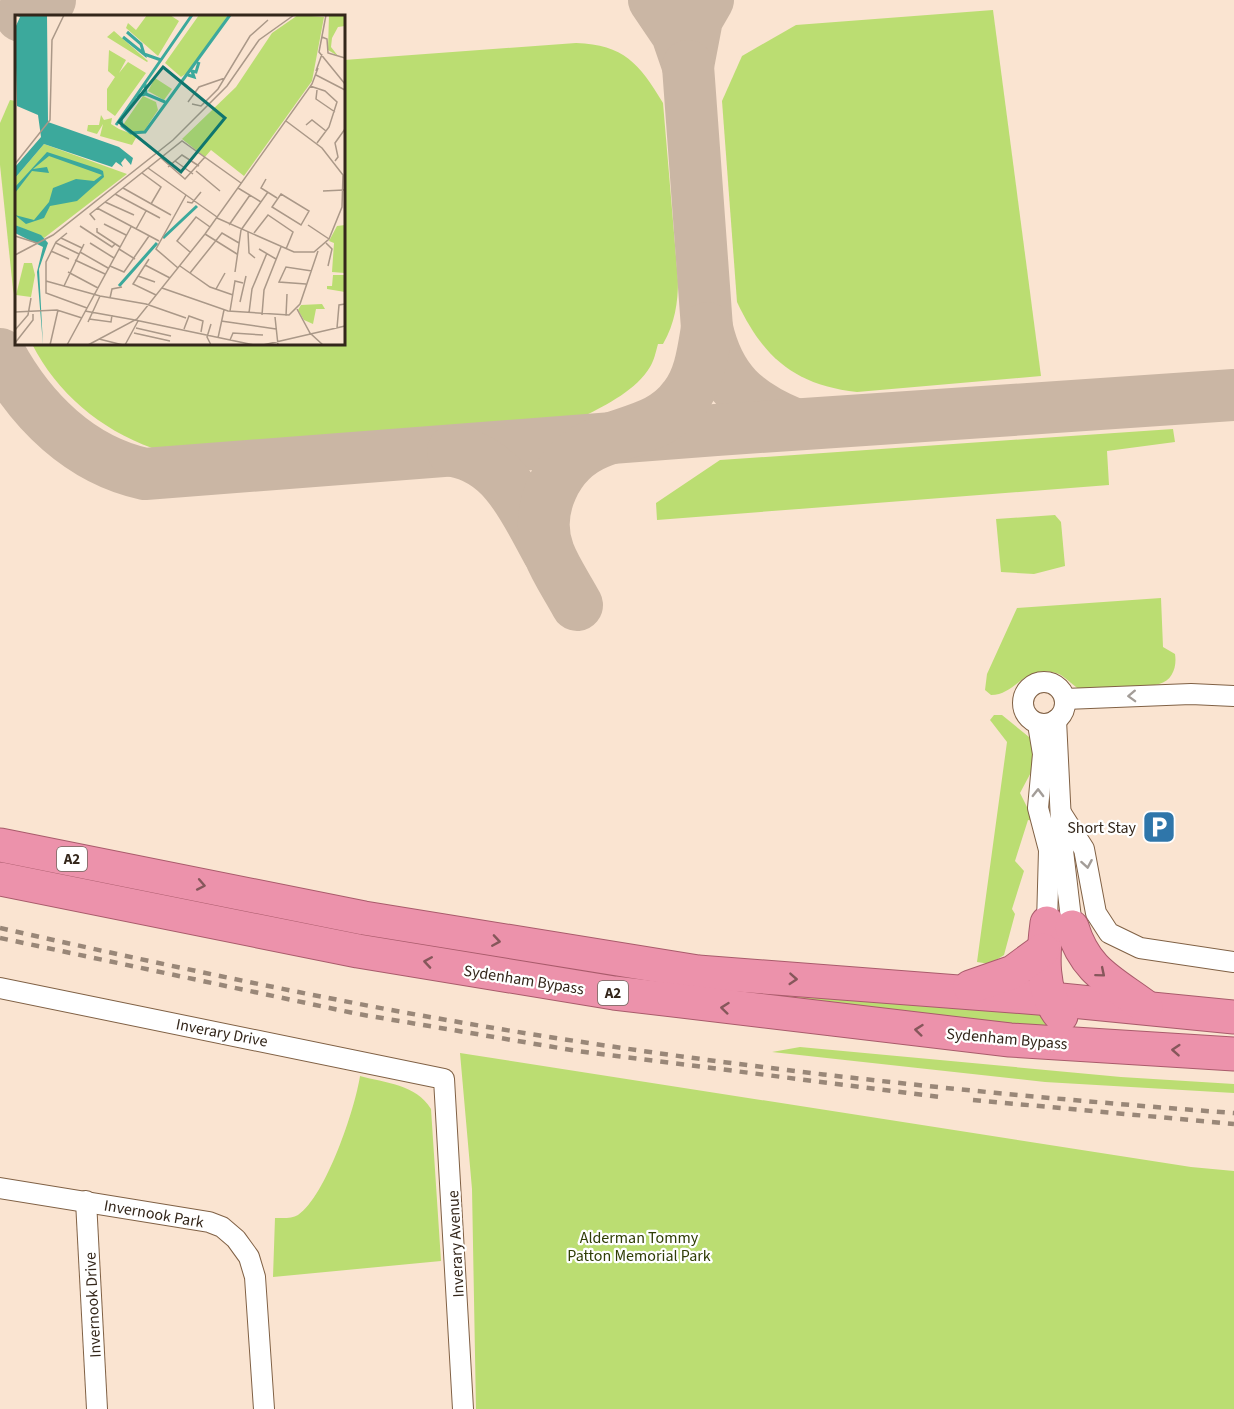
<svg xmlns="http://www.w3.org/2000/svg" width="1234" height="1409" font-family="'Source Sans 3',sans-serif">
<style>
.green{fill:#bbdd72}
.lines{fill:none;stroke-linecap:round;stroke-linejoin:round}
.taxiway{stroke:#cab6a4;stroke-width:52}
.minor-casing{stroke:#806145;stroke-width:22}
.trunk-casing{stroke:#a95b6b;stroke-width:35}
.minor{stroke:#fff;stroke-width:20}
.trunk{stroke:#ec92ab;stroke-width:33}
.rail{stroke:#998778;stroke-width:4.5;stroke-dasharray:8 8;stroke-linecap:butt}
.oneway{stroke:#a39d98}
.oneway2{stroke:#86575b}
.labels{text-anchor:middle;stroke-width:4.5;stroke-linejoin:round;paint-order:stroke}
.shield{fill:#fff;stroke:#70675f;stroke-width:1.5}
.shield-label{font-size:15px;font-weight:bold;fill:#33261a}
.poi-label{font-size:16px;fill:#33261a;stroke:#fff;text-anchor:end}
.street-label{font-size:16px;fill:#33261a;stroke:#fff}
.park-label{font-size:16px;fill:#2f3d05;stroke:#fff}
.inset-river{fill:none;stroke:#3ca99c;stroke-width:3}
.inset-road{fill:none;stroke:#aa9888;stroke-width:1.5}
.view{fill:#0f766e;fill-opacity:0.15;stroke:#0f766e;stroke-width:3}
.inset-edge{fill:none;stroke:#33261a;stroke-width:3}
</style>
<rect width="100%" height="100%" fill="#fae4d1"/>
<!-- green -->
<g class="green">
<path d="M993 10 1041 376 857 392C794 385 763 357 737 302L722 101 742 56 796 25Z"/>
<path d="M576 43C624 45 639 63 663 103L678 280C678 303 675 323 663 344H658C656 351 654 361 650 367 637 389 607 405 584 416L152 448C100 429 57 393 32 344H344V60Z"/>
<polygon points="10,100 16,101 16,304 13,289 0,165 0,123"/>
<polygon points="1173,429 1175,442 1107,451 1109,485 657,520 656,503 720,460"/>
<polygon points="1055,515 1061,522 1065,566 1034,574 1001,572 996,519"/>
<path d="M1161 598 1163 647 1175 654C1177 666 1173 681 1159 684 1137 690 1103 687 1079 689 1072 685 1064 675 1056 673 1023 664 1017 695 991 695L985 690 987 674 1017 608Z"/>
<polygon points="994,715 1002,715 1034,741 1036,763 1020,793 1034,821 1028,820 1015,861 1024,871 1012,909 1015,914 1004,955 990,964 977,962 1007,742 990,720"/>
<polygon points="0,857 1050,1013 1060,1029 953,1022 422,952 0,868"/>
<polygon points="800,1047 1121,1077 1234,1084 1234,1093 1045,1082 772,1052"/>
<polygon points="460,1053 1191,1167 1234,1171 1234,1409 476,1409 472,1189"/>
<path d="M360 1076C385 1083 416 1084 431 1109L441 1261 273 1277 275 1218C282 1218 292 1219 298 1215 326 1196 355 1109 360 1076Z"/>
</g>
<g class="lines">
<!-- taxiway -->
<g class="taxiway">
<polyline points="654,0 677,34 688,66 697,19 708,0"/>
<polyline points="21,16 50,0"/>
<path d="M688 66 707 328C719 381 746 404 794 424"/>
<path d="M0 354C31 411 80 460 145 474L716 430 1234 395"/>
<path d="M453 451C505 460 525 511 548 552"/>
<path d="M577 605C568 588 556 571 549 553 533 511 556 460 598 443 629 430 664 427 685 397 700 378 703 352 707 328"/>
</g>
<defs>
<g id="minor">
<circle cx="1044" cy="703" r="21"/>
<polyline points="1065,699 1191,694 1234,696"/>
<polyline points="1056,720 1062,842 1072,927"/>
<polyline points="1038,724 1043,754 1038,808 1049,850 1047,923"/>
<polyline points="1061,813 1084,849 1096,913 1109,933 1140,948 1234,962"/>
<polyline points="0,988 444,1079 463,1409"/>
<polyline points="0,1188 209,1222 222,1227 236,1239 249,1257 255,1277 264,1409"/>
<polyline points="86,1201 97,1409"/>
</g>
<g id="trunk">
<polyline points="0,845 364,918 698,972 1051,999 1234,1017"/>
<polyline points="0,879 358,951 614,993 1010,1040 1234,1054"/>
<path d="M1047 923C1043 953 1040 992 1061 1016"/>
<path d="M1072 927C1085 971 1111 981 1146 1007"/>
<polyline points="970,987 1013,972 1043,950"/>
</g>
</defs>
<!-- minor casing -->
<use href="#minor" class="minor-casing"/>
<!-- trunk casing -->
<use href="#trunk" class="trunk-casing"/>
<!-- minor -->
<use href="#minor" class="minor"/>
<!-- trunk -->
<use href="#trunk" class="trunk"/>
<!-- rail -->
<g class="rail">
<path d="M0 928C124 956 249 983 375 1007 658 1060 947 1092 1234 1113"/>
<polyline points="0,938 358,1014 577,1051 940,1097"/>
<polyline points="973,1100 1234,1124"/>
</g>
</g>
<!-- one-way arrows -->
<defs><path id="oneway-chevron" d="M-2-3.5L2.5 0L-2 3.5" fill="none" stroke-width="1.6" stroke-linecap="round" stroke-linejoin="round" transform="scale(1.5)"/></defs>
<g class="oneway">
<use href="#oneway-chevron" transform="translate(1132 696) rotate(178)"/>
<use href="#oneway-chevron" transform="translate(1038 793) rotate(-89)"/>
<use href="#oneway-chevron" transform="translate(1087 864) rotate(80)"/>
</g>
<g class="oneway2">
<use href="#oneway-chevron" transform="translate(201 885) rotate(11)"/>
<use href="#oneway-chevron" transform="translate(496 941) rotate(9)"/>
<use href="#oneway-chevron" transform="translate(428 962) rotate(-171)"/>
<use href="#oneway-chevron" transform="translate(1101 973) rotate(40)"/>
<use href="#oneway-chevron" transform="translate(793 979) rotate(4)"/>
<use href="#oneway-chevron" transform="translate(725 1008) rotate(-174)"/>
<use href="#oneway-chevron" transform="translate(919 1030) rotate(-174)"/>
<use href="#oneway-chevron" transform="translate(1176 1050) rotate(-176)"/>
</g>
<!-- icons -->
<defs>
<symbol id="parking-square" viewBox="-11 -11 22 22"><rect x="-9" y="-9" width="18" height="18" rx="4" fill="#2f76aa" stroke="#fff"/><path d="M-3.5-5.5H1a3.5 3.5 0 0 1 0 7H-1V5.5H-3.5ZM-1-3.4V-.6H.8a1.4 1.4 0 0 0 0-2.8Z" fill="#fff"/></symbol>
</defs>
<g fill-rule="evenodd">
<use href="#parking-square" x="1140" y="808" width="38" height="38"/>
</g>
<g class="labels">
<!-- shield labels -->
<g class="shield">
<rect x="57" y="847" width="30" height="24" rx="4.5"/>
<rect x="598" y="981" width="30" height="24" rx="4.5"/>
</g>
<g class="shield-label">
<text x="72" y="864">A2</text>
<text x="613" y="998">A2</text>
</g>
<!-- poi labels -->
<g class="poi-label">
<text x="1136" y="833">Short Stay</text>
</g>
<!-- street labels -->
<g class="street-label">
<text transform="translate(524 979) rotate(9)" y="6">Sydenham Bypass</text>
<text transform="translate(222 1032) rotate(11)" y="6">Inverary Drive</text>
<text transform="translate(1007 1038) rotate(5)" y="6">Sydenham Bypass</text>
<text transform="translate(154 1213) rotate(10)" y="6">Invernook Park</text>
<text transform="translate(455 1244) rotate(-93)" y="6">Inverary Avenue</text>
<text transform="translate(92 1305) rotate(-93)" y="6">Invernook Drive</text>
</g>
<!-- park labels -->
<g class="park-label">
<text x="639" y="1243">Alderman Tommy<tspan x="639" dy="18">Patton Memorial Park</tspan></text>
</g>
</g>
<!-- overview -->
<g transform="translate(15 15)">
<rect width="330" height="330" fill="#fae4d1"/>
<path d="M132 0H155L164 6 143 41 111 13 113 8 121 15ZM184 0H213L175 56 166 62 150 48ZM283 0 309 2 297 66 229 161 196 135 190 142 167 124 221 72 257 18ZM314 0H330V11L323 12 317 23 316 32 323 41 313 35ZM99 16 133 46 132 47 92 22ZM94 35 111 45 104 58 113 47 131 58 100 101 92 95V74L100 62 93 56ZM140 63 157 74 149 85 133 76ZM128 81 141 87 143 95 129 116 120 118 108 110ZM86 100 89 105 97 103 96 109 104 114 122 121 117 130 85 121 88 109 82 119 72 116 73 110H84ZM29 129 112 159 29 223 0 210V163ZM330 210V258L317 257 319 228 314 226 322 211ZM9 248H17L20 260 16 282 1 280ZM318 260H330V277L312 274V271H317ZM307 289 310 294H301L298 309 289 305 283 295 286 290Z" fill="#bbdd72"/>
<path d="M0 0H32L33 107 104 132 118 143 116 150 110 143 106 148 108 152 101 147 97 152 29 129 0 163V152L26 122 23 100 2 91 0 13 5 2ZM32 137 84 154 88 156 89 162 62 186 35 191 29 203 11 209 0 200 19 205 34 187 38 173 61 164 79 166 87 160 34 141 18 154 32 152 34 158 17 156 0 178V172ZM0 210 26 220 33 228 24 254 28 330 22 257 28 232 0 218Z" fill="#3ca99c"/>
<path class="inset-river" d="M108 22 129 39 126 29 112 17M129 39 146 45M173 60 179 62 177 56 181 57 184 47M131 79 150 87M121 81 131 79 130 69M106 103 107 111 116 118 130 117 215 0M101 110 177 0M148 223 182 191M104 271 142 228"/>
<path class="inset-road" d="M311 0 304 37 330 69M307 22 312 24 313 38 330 43M301 56 307 39M301 60 330 75M295 71 310 76 322 87 314 112 302 128M302 75 301 84 320 97M173 87 184 72 210 63M177 89 186 91 203 74 235 21 253 5M291 110 297 105 311 116M146 143 170 164 190 142M160 146 178 159M320 146 323 142 320 128 330 114M0 149 35 105 37 25 49 0M153 152 167 140 184 151M133 153 202 202M181 156 205 176M127 158 146 172 136 189M251 164 246 173 262 183M108 173 156 200M223 173 246 187M308 176 329 175M100 179 145 203M266 179 294 196 286 210 257 192ZM90 187 119 200M172 187 177 188 186 177M82 193 144 226M202 203 279 237H299L314 224 327 192 328 160 307 133 271 106M80 205 75 199 167 126 226 168M89 209 111 220M214 210 235 180M293 210 314 224M65 211 97 232 100 229M82 213V217L105 232M121 214 131 196M226 215 253 177M233 217 234 238 240 243M52 218 41 227 31 247V278L72 293M239 218 253 200 278 217 271 234M190 219 222 239M0 221 22 228M46 223 67 233M41 228 64 239M75 228 99 243M311 228 317 234 313 251M104 234 120 244M244 234 261 244M36 236 54 244M65 237 93 253M175 237 162 226 181 202 195 212M0 240 38 220 158 125 212 71 244 25 279 0M134 244 118 269 141 280M60 245 90 259M130 250 155 263M95 251 109 257 134 221M165 251 195 272 218 280M163 253 141 234 171 180M53 257 83 273M220 257 226 215M175 258 207 218 224 228M123 261 140 267M31 266 85 281 131 289 171 303M291 269 264 267 271 252 297 256M49 271 69 229M147 273 213 296 274 300 285 289 303 236M201 274 210 258M95 283 97 274 107 272M225 287 231 261M282 294 295 318 308 330M70 296 120 305M215 296 220 266 228 268M0 297 42 295 67 303M234 298 237 274 252 238M247 300 249 275 266 232M271 301 272 279M260 302 263 330M74 304 96 307 97 300M120 305 239 330M206 306 261 314M73 307 85 281M121 313 156 321M322 313 324 290 330 289M169 314 174 301 188 306 186 317M0 315 13 300 16 283M119 318 155 326M203 323 209 295M84 324 108 330M215 325 218 318 248 320M0 328 18 305V299M35 330 43 295M52 330 116 212M73 330 122 304 190 219 297 69 303 53M110 330 123 306M196 330 192 322 196 309M248 330 330 311"/>
<path class="view" d="M148 52 210 103 166 157 104 107Z"/>
<rect width="330" height="330" class="inset-edge"/>
</g>
</svg>
